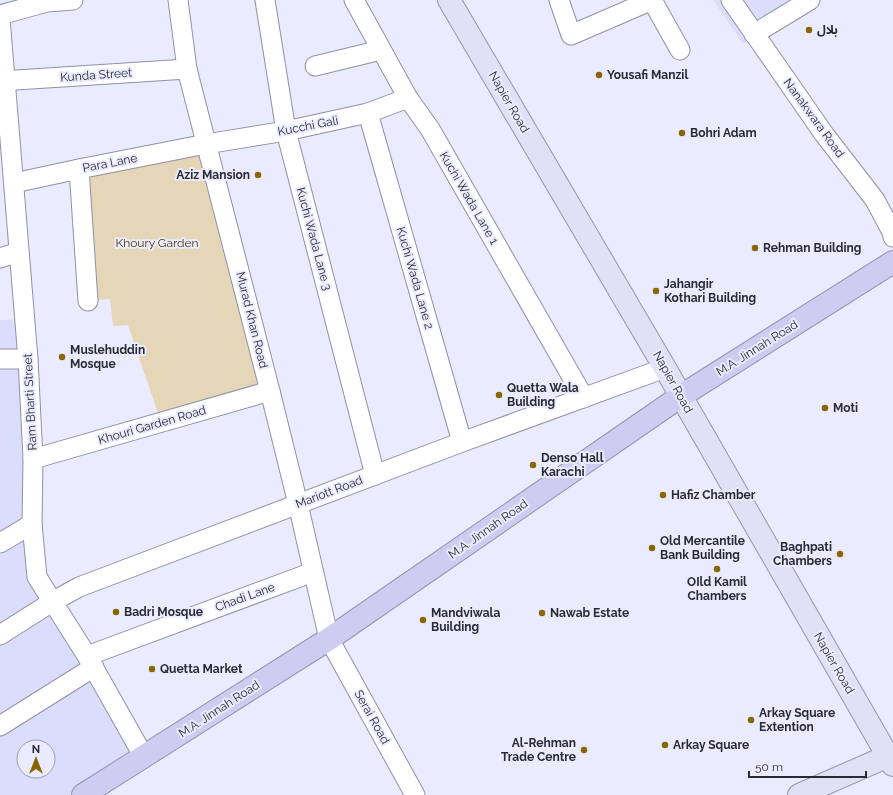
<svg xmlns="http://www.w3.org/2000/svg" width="893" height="795" font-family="Raleway,'Noto Sans Arabic',sans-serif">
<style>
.built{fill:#dbddfc;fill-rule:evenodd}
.green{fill:#e4d6b7}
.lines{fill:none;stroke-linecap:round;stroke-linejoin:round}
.minor-casing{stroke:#9090a6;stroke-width:21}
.major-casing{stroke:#9394ae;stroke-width:24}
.highway-casing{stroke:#9394ae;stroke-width:24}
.minor{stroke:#fff;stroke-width:19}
.major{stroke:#e0e1f6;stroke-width:22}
.highway{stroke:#cccdf0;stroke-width:22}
.poi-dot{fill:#886603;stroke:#eaebfe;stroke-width:1.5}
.labels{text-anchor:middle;stroke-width:4;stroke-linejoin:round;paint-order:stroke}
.poi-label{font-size:12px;font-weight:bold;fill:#2a2a33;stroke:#eaebfe;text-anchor:start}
.street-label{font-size:12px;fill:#2a2a33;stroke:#eaebfe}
.park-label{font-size:12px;fill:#4a3600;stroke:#eaebfe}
</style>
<rect width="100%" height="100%" fill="#eaebfe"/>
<!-- built -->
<g class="built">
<polygon points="713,0 810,0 743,44"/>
<path d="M25 319 37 577 144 757 82 795H0V320ZM24 747H48V771H24Z"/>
</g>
<!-- green -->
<polygon class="green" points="206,144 270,391 161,422 128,325 113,326 110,299 88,301 79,169"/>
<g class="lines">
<defs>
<g id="minor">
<polyline points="178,0 187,69 270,391 298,504 329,639 415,795"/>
<polyline points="265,0 286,131 375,475"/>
<polyline points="354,0 408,98 430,129 584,398"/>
<polyline points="559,0 571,35 652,0"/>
<polyline points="652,0 680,50"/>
<polyline points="731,0 824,134 875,200 892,232 893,237"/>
<polyline points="0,15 47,2 73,0"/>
<polyline points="0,18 28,359 33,459 32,524 37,577 87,656 144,757"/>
<polyline points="754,34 810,0"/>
<polyline points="315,66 381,50"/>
<polyline points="0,81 187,69"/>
<polyline points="368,113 462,442"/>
<polyline points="79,169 88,301"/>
<polyline points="14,183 79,169 206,144 286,131 368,113 408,98"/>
<polyline points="0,258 19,252"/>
<polyline points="0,359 28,359"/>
<polyline points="33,459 270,391"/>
<polyline points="0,543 32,524"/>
<polyline points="0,635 52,602 79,587 462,442 665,368"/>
<polyline points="87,656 313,572"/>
<polyline points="0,726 94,667"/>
</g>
<g id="major">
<polyline points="449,0 665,368 681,396 893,765"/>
<polyline points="799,795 893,754"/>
</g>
<polyline id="highway" points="83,795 329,639 681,396 893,262"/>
</defs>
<!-- minor casing -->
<use href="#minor" class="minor-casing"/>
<!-- major casing -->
<use href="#major" class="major-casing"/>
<!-- highway casing -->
<use href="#highway" class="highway-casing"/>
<!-- minor -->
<use href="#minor" class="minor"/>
<!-- major -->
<use href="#major" class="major"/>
<!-- highway -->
<use href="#highway" class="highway"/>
</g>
<!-- markers -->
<g class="poi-dot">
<circle cx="809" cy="30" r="4"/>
<circle cx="599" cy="75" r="4"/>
<circle cx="682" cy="133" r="4"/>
<circle cx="258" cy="175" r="4"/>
<circle cx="755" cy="248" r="4"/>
<circle cx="656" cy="291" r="4"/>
<circle cx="62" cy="357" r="4"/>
<circle cx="499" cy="395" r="4"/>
<circle cx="825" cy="408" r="4"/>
<circle cx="533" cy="465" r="4"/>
<circle cx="663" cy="495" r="4"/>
<circle cx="652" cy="548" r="4"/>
<circle cx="840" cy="554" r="4"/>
<circle cx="717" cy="569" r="4"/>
<circle cx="116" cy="612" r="4"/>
<circle cx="542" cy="613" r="4"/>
<circle cx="423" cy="620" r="4"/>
<circle cx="152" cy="669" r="4"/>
<circle cx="751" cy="720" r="4"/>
<circle cx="665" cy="745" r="4"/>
<circle cx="584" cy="750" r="4"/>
</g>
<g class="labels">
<!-- poi labels -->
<g class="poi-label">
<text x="817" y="34">بلال</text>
<text x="607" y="79">Yousafi Manzil</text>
<text x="690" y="137">Bohri Adam</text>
<text x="250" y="179" text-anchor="end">Aziz Mansion</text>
<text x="763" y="252">Rehman Building</text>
<text x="664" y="288">Jahangir<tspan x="664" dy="14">Kothari Building</tspan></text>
<text x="70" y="354">Muslehuddin<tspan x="70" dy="14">Mosque</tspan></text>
<text x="507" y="392">Quetta Wala<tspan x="507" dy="14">Building</tspan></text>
<text x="833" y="412">Moti</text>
<text x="541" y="462">Denso Hall<tspan x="541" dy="14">Karachi</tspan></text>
<text x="671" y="499">Hafiz Chamber</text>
<text x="660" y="545">Old Mercantile<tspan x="660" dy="14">Bank Building</tspan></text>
<text x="832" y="551" text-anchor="end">Baghpati<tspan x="832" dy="14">Chambers</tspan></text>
<text x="717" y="586" text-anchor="middle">OIld Kamil<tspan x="717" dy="14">Chambers</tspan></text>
<text x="124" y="616">Badri Mosque</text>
<text x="431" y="617">Mandviwala<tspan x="431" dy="14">Building</tspan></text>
<text x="550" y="617">Nawab Estate</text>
<text x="160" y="673">Quetta Market</text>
<text x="759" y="717">Arkay Square<tspan x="759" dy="14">Extention</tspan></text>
<text x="576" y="747" text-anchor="end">Al-Rehman<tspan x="576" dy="14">Trade Centre</tspan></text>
<text x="673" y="749">Arkay Square</text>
</g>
<!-- street labels -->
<g class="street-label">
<text transform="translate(96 75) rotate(-4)" y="4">Kunda Street</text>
<text transform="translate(509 102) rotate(60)" y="4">Napier Road</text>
<text transform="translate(814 118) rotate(54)" y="4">Nanakwara Road</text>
<text transform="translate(308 126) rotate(-11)" y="4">Kucchi Gali</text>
<text transform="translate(110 163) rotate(-11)" y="4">Para Lane</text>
<text transform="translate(469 198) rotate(60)" y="4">Kuchi Wada Lane 1</text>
<text transform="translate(314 239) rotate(75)" y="4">Kuchi Wada Lane 3</text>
<text transform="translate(415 278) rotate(74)" y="4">Kuchi Wada Lane 2</text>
<text transform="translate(252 320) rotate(76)" y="4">Murad Khan Road</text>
<text transform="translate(757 348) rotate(-32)" y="4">M.A. Jinnah Road</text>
<text transform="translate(673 382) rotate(61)" y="4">Napier Road</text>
<text transform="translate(30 402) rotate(-93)" y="4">Ram Bharti Street</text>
<text transform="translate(152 425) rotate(-16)" y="4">Khouri Garden Road</text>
<text transform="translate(329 492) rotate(-21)" y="4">Mariott Road</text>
<text transform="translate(488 529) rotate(-35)" y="4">M.A. Jinnah Road</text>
<text transform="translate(245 597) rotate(-20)" y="4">Chadi Lane</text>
<text transform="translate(834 663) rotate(60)" y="4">Napier Road</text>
<text transform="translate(219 709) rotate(-33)" y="4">M.A. Jinnah Road</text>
<text transform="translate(372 717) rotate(61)" y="4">Serai Road</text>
</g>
<!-- park labels -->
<g class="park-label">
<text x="157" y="247">Khoury Garden</text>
</g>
</g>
<!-- north arrow -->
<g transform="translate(36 759)"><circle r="19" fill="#eaebfe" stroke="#9d9ead"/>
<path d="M0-3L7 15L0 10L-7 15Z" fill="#886603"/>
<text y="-6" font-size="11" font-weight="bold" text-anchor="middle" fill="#2a2a33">N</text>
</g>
<!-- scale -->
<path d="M749 771v6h117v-6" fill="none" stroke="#2a2a33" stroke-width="2"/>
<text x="755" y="771" font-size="12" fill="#2a2a33" stroke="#eaebfe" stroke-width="3" paint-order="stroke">50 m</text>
</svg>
